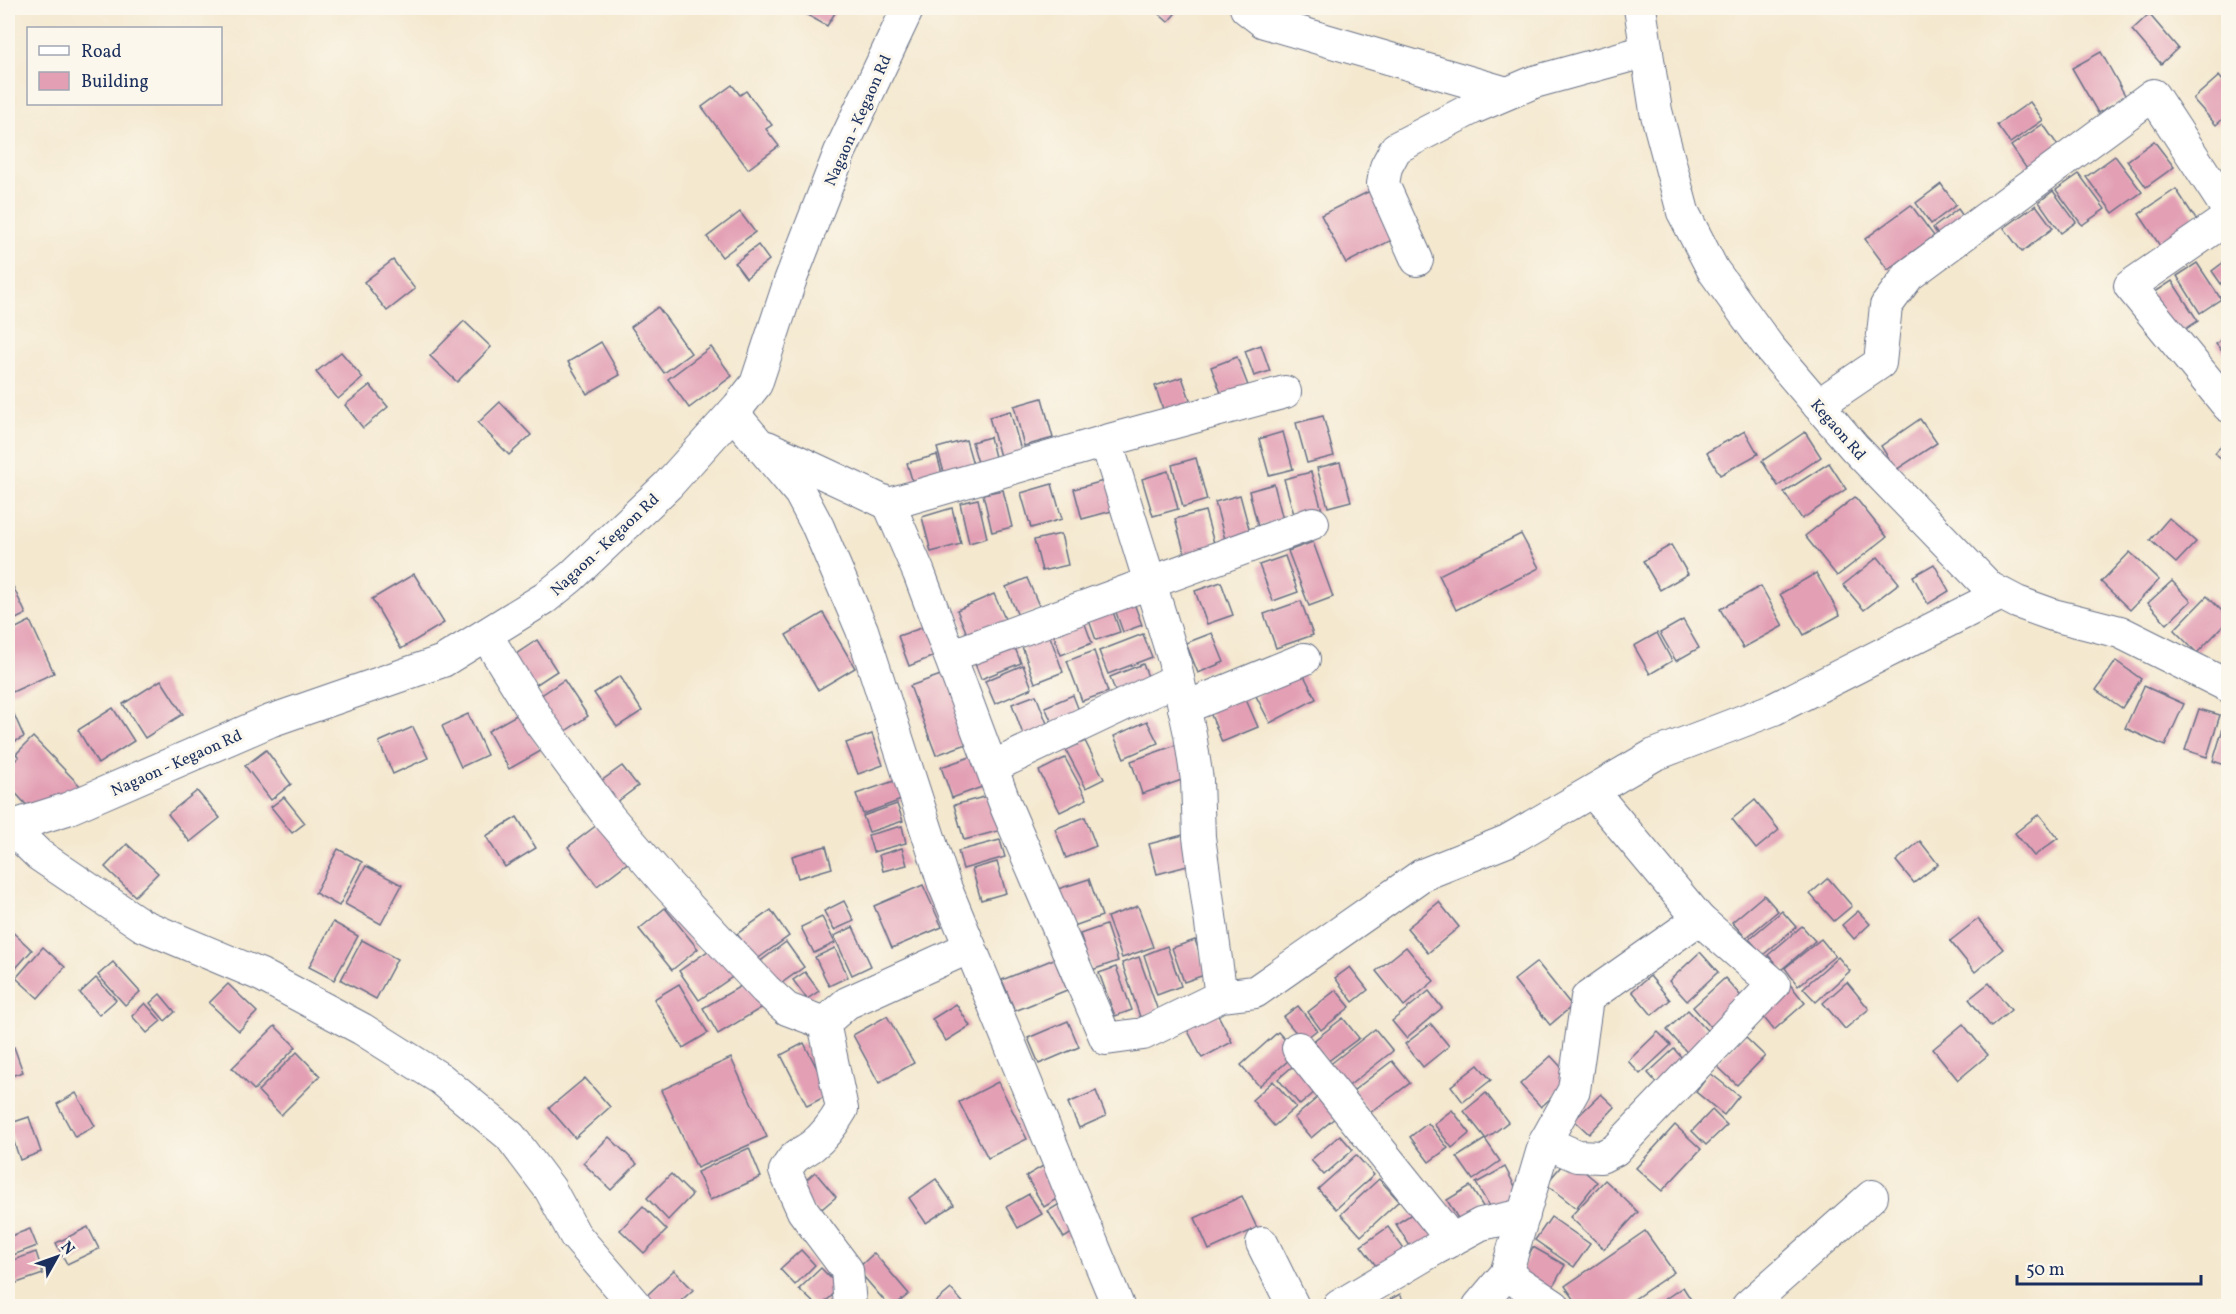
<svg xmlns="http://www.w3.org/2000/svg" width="2236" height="1314" font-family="Vollkorn,serif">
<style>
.building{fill:#e3a0b5}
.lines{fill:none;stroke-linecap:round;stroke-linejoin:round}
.minor-casing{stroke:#677086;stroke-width:34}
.minor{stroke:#fff;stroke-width:32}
.labels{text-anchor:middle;stroke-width:6;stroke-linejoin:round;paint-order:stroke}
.street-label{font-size:16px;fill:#1b2f5e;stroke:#fbf7ec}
</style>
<rect width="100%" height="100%" fill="#fbf7ec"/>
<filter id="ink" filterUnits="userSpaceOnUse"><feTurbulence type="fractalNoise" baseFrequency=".0167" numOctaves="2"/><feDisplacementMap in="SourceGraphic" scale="12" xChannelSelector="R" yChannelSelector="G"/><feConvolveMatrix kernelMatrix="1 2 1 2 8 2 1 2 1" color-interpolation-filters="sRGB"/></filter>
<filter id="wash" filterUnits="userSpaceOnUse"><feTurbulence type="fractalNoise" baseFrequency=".008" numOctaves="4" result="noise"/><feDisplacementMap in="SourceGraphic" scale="24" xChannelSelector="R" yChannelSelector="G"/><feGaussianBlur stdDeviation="1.35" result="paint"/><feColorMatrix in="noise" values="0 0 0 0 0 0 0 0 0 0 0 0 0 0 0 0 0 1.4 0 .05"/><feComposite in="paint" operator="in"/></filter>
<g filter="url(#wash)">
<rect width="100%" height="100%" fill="#f4e8cf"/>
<g id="blocks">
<!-- building -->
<g class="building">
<polygon points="804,8 838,8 827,26 802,12"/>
<polygon points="1152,8 1180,8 1168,22"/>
<polygon points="2149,14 2178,48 2161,64 2132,30"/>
<polygon points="2101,52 2126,97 2098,113 2072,68"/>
<polygon points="2219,76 2228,87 2228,114 2216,125 2193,99"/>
<polygon points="732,85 740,95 746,91 772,125 766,129 779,146 748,169 702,107"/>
<polygon points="2030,102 2043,120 2010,143 1997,125"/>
<polygon points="2043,124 2063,153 2031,175 2011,146"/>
<polygon points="2154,141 2174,167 2146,187 2127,161"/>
<polygon points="2115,156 2142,192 2113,213 2086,177"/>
<polygon points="2079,174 2105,209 2082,225 2056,190"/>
<polygon points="1941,184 1956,205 1931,224 1916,203"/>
<polygon points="2176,189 2197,221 2160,246 2139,214"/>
<polygon points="1372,190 1396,238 1346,263 1321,215"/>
<polygon points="2053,191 2076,222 2061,233 2039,202"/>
<polygon points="1911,205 1934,236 1888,270 1865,239"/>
<polygon points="2036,205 2053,228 2022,252 2004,228"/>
<polygon points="1958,209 1968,223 1943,242 1933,228"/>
<polygon points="740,212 755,232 722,257 707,237"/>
<polygon points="758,245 769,260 746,278 735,263"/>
<polygon points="2228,259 2228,294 2212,271"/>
<polygon points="393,260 415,289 387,311 364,282"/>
<polygon points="2197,263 2221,299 2200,313 2177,276"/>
<polygon points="2172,281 2198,321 2175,336 2149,296"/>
<polygon points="658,307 691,353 664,373 631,327"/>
<polygon points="464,321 491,347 457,382 430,356"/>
<polygon points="2228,333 2228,358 2216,344"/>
<polygon points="601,342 620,375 587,394 568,362"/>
<polygon points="1261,345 1270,371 1254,376 1245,351"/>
<polygon points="711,347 732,376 689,408 668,379"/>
<polygon points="341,352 363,378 338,399 316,372"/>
<polygon points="1237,357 1252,396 1226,406 1211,367"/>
<polygon points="1182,377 1192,405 1165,415 1155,386"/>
<polygon points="370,385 388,407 363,428 345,405"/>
<polygon points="1042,398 1053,438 1024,446 1014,406"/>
<polygon points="500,402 531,435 509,455 478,423"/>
<polygon points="1010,411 1022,454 1001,460 989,417"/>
<polygon points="1323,416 1334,456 1307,463 1296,423"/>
<polygon points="1920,419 1937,443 1896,470 1881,446"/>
<polygon points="1745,431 1758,454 1720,475 1707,452"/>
<polygon points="1283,432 1293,469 1269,475 1259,439"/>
<polygon points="1805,432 1821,457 1778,486 1762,461"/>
<polygon points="990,437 998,469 981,473 972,442"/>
<polygon points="2228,437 2228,465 2215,453"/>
<polygon points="966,440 976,475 947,483 937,448"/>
<polygon points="937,455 944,482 915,490 907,463"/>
<polygon points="1196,458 1207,500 1183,507 1172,465"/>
<polygon points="1340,462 1351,501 1328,507 1317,468"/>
<polygon points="1829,463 1846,489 1802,519 1784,492"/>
<polygon points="1168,471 1178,509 1153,516 1142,479"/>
<polygon points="1311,472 1322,510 1295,518 1284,479"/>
<polygon points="1115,478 1123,508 1082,519 1074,489"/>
<polygon points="1052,484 1062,519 1031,528 1021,493"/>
<polygon points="1274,484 1283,520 1258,527 1249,491"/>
<polygon points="1003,490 1012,527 992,532 983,494"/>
<polygon points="1240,495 1251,536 1226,543 1215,502"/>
<polygon points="1855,497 1887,537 1837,576 1805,536"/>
<polygon points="978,499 987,538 969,543 960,503"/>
<polygon points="952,508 961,544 931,552 922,517"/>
<polygon points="1205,511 1217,554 1187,562 1175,519"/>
<polygon points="2169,518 2196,542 2176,563 2150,540"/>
<polygon points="1061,534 1068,565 1042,571 1034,540"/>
<polygon points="1521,534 1539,568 1456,610 1439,575"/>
<polygon points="1313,542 1333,597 1309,606 1288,551"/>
<polygon points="1671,545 1688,574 1660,590 1643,561"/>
<polygon points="2130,552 2159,580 2130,610 2101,582"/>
<polygon points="1285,556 1298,592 1273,601 1259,565"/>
<polygon points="1878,557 1899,583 1864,610 1843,585"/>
<polygon points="1934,564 1949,591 1928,604 1913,576"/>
<polygon points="1816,573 1840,615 1804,635 1780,594"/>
<polygon points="414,574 444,623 401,649 372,599"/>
<polygon points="8,576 26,614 8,623"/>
<polygon points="1027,578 1040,608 1018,616 1006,587"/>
<polygon points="2172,581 2191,601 2167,624 2148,603"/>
<polygon points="1221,582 1233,615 1207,624 1195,591"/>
<polygon points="1761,586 1783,626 1743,648 1720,609"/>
<polygon points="994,594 1010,630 972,646 957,610"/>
<polygon points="1131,595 1142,625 1123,632 1112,601"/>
<polygon points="2207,596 2228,617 2228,621 2197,653 2174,630"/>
<polygon points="1109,600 1120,632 1096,640 1085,609"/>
<polygon points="1301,601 1313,635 1276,648 1264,614"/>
<polygon points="823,613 855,668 818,690 786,635"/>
<polygon points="1081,613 1092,643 1061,655 1050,625"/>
<polygon points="1683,620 1699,648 1676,661 1660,633"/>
<polygon points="30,621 54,673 8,694 8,632"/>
<polygon points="933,624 944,652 909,666 898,636"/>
<polygon points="1047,628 1063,672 1035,683 1019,638"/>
<polygon points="1212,633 1224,662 1198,673 1186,643"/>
<polygon points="1657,633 1672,661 1650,674 1634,646"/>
<polygon points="1143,634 1152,657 1108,674 1099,651"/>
<polygon points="1010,635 1021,663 981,679 970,651"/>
<polygon points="537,640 557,671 531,688 510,658"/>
<polygon points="1094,651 1108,692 1082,701 1067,661"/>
<polygon points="2116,661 2141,679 2122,708 2096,690"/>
<polygon points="1143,664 1153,689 1119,702 1110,677"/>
<polygon points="1023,665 1032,688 995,704 985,681"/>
<polygon points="1299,666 1316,699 1270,723 1256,696 1276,685"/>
<polygon points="949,672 975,741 936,755 910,686"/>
<polygon points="620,676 642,711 617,727 594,693"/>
<polygon points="161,680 183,714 145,738 123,704"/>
<polygon points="564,680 588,716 558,736 534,700"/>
<polygon points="2144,686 2184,704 2165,746 2125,728"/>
<polygon points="1036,695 1051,734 1026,743 1012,704"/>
<polygon points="1073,695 1081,716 1054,727 1045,707"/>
<polygon points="1244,695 1258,727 1222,742 1209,710"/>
<polygon points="8,701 24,737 8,745"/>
<polygon points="113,708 134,741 98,764 78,730"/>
<polygon points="2199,709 2220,715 2207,757 2185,750"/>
<polygon points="2228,712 2228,766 2213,761"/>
<polygon points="520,713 541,751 509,769 488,731"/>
<polygon points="468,714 487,755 461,767 442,726"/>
<polygon points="1147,721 1158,743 1124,758 1114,736"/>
<polygon points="413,727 428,758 393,774 379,742"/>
<polygon points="872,734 883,765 858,774 846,743"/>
<polygon points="33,737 85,791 33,812 8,785 8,776 13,771 9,766 19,757 16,754"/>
<polygon points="1085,741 1104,779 1086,788 1066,750"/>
<polygon points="1179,744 1190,777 1142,794 1131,761"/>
<polygon points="266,750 291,784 271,800 245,766"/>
<polygon points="979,754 990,784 952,798 941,767"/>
<polygon points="1065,758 1087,799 1060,812 1039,771"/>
<polygon points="622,766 638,786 613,805 597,784"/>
<polygon points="897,780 904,799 863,814 856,794"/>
<polygon points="197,791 220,818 190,842 168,814"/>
<polygon points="995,794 1005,829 964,840 954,805"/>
<polygon points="284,797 305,823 292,833 271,807"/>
<polygon points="1755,800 1779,830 1756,849 1732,819"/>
<polygon points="897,804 903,821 869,832 863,816"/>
<polygon points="2039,814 2058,838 2034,856 2015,833"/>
<polygon points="517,817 536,848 505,867 486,836"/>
<polygon points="1085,817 1096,846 1066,858 1055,829"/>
<polygon points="601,822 630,861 597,886 568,847"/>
<polygon points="902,826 906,843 873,852 868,835"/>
<polygon points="1187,834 1195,864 1157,874 1149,844"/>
<polygon points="1000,840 1005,857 963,869 958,851"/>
<polygon points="1920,841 1938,864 1914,883 1896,861"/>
<polygon points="127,844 158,873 135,896 105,867"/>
<polygon points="826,846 832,868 798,878 792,856"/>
<polygon points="902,848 907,865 883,871 879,855"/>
<polygon points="338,849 362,862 339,906 315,893"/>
<polygon points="997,862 1006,893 981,900 972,869"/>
<polygon points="366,866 402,885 381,924 345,904"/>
<polygon points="1828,878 1852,906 1834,921 1810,894"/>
<polygon points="1089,879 1102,916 1071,927 1058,889"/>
<polygon points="923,885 942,927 892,948 874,906"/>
<polygon points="1764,895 1778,911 1746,938 1732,922"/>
<polygon points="844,901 854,921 834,930 824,911"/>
<polygon points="1439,902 1459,927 1428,953 1407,928"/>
<polygon points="1138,906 1153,947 1122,958 1107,917"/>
<polygon points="665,908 698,949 672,970 639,929"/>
<polygon points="771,910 789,936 756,960 737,934"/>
<polygon points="1782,911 1796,927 1763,955 1749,939"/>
<polygon points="1858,911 1870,924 1854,939 1842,925"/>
<polygon points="822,917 835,943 814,953 801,927"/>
<polygon points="1978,919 2003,949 1975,972 1950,941"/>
<polygon points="333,922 358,936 334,980 309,967"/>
<polygon points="1106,925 1118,961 1092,970 1080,934"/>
<polygon points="1802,926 1815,941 1781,970 1768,955"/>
<polygon points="853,927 871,966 852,975 834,936"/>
<polygon points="8,928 32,950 8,977"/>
<polygon points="1821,939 1835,956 1798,986 1785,968"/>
<polygon points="362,940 397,959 376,999 341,980"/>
<polygon points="1195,940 1207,974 1184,982 1172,948"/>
<polygon points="786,942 804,967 776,987 758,963"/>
<polygon points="718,944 738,973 699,1000 679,971"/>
<polygon points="1167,946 1181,986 1157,995 1144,955"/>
<polygon points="43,947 65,967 38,998 16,978"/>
<polygon points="1406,947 1434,981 1404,1006 1376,971"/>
<polygon points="835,948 848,977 829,986 815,957"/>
<polygon points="1700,952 1718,972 1687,1001 1669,981"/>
<polygon points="1139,957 1158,1011 1140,1017 1122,963"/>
<polygon points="1838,957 1850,971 1816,1002 1803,988"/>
<polygon points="1054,959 1067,990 1015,1011 1002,980"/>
<polygon points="113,962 140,992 125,1005 98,975"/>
<polygon points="1537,962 1572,1006 1550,1025 1514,980"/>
<polygon points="1116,967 1132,1010 1115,1016 1099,973"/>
<polygon points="1350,967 1368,990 1353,1002 1335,978"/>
<polygon points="805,972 819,991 807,999 793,980"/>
<polygon points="1650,976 1670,1000 1652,1015 1632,991"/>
<polygon points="96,978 116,1000 99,1015 80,993"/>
<polygon points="1725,978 1747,1003 1715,1032 1693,1007"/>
<polygon points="751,980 766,1005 718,1034 703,1008"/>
<polygon points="1788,982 1805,1003 1774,1030 1757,1009"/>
<polygon points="1847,982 1869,1009 1845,1029 1823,1003"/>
<polygon points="1989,983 2011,1010 1991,1027 1969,999"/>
<polygon points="228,984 257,1012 239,1031 209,1003"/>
<polygon points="679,984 708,1033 683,1048 654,999"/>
<polygon points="1336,990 1350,1007 1321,1030 1308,1012"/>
<polygon points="1429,991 1442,1008 1406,1038 1392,1021"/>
<polygon points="160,994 175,1012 165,1021 150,1003"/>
<polygon points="145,1003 161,1021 147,1033 132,1016"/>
<polygon points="956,1004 970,1026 946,1041 932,1019"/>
<polygon points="1298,1006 1317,1030 1303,1041 1283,1017"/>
<polygon points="1688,1010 1714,1038 1692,1058 1667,1030"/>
<polygon points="1216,1011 1232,1042 1202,1058 1186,1027"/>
<polygon points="887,1016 914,1063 879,1083 853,1035"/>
<polygon points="1343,1018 1359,1038 1327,1062 1312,1042"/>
<polygon points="1068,1021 1079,1047 1039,1064 1028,1038"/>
<polygon points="1431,1024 1449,1046 1423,1067 1405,1044"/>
<polygon points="1963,1024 1988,1055 1958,1080 1933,1049"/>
<polygon points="275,1026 296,1047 254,1090 232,1068"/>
<polygon points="1375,1029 1393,1051 1346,1088 1328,1066"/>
<polygon points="1278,1032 1297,1053 1259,1086 1241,1065"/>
<polygon points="1658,1032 1671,1045 1640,1074 1628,1061"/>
<polygon points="1744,1036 1765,1056 1737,1085 1716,1065"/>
<polygon points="804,1043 830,1094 807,1106 781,1055"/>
<polygon points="14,1047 23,1072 8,1077 8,1050"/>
<polygon points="1674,1049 1690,1067 1664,1091 1648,1073"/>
<polygon points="297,1052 320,1076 281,1115 258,1091"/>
<polygon points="1551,1056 1572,1079 1541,1107 1520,1084"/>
<polygon points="731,1058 767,1137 697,1168 661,1090"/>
<polygon points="1301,1059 1324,1084 1300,1105 1278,1079"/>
<polygon points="1392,1061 1410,1083 1370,1113 1353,1091"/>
<polygon points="1478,1065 1491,1080 1463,1102 1451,1086"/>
<polygon points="1710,1073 1739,1096 1724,1115 1696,1092"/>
<polygon points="585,1078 610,1107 575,1138 549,1108"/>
<polygon points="1273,1081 1296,1107 1274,1126 1252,1100"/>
<polygon points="998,1082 1027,1139 988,1158 959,1102"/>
<polygon points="1096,1091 1106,1116 1079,1128 1068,1103"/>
<polygon points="1325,1091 1343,1111 1311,1138 1294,1118"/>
<polygon points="76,1093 95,1126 75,1137 57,1104"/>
<polygon points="1486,1093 1508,1122 1486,1139 1464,1111"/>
<polygon points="1601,1094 1615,1107 1589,1134 1574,1120"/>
<polygon points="1452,1110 1470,1133 1452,1148 1434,1124"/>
<polygon points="1712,1110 1727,1125 1706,1145 1692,1131"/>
<polygon points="29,1117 41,1152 20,1160 8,1124"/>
<polygon points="1428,1123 1448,1148 1429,1162 1410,1137"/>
<polygon points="1675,1125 1701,1149 1662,1191 1636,1168"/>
<polygon points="1340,1135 1353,1150 1324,1175 1311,1160"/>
<polygon points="609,1137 637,1164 611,1190 583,1163"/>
<polygon points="1485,1139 1500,1161 1473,1180 1457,1157"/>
<polygon points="749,1148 761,1177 710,1200 697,1172"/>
<polygon points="1356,1155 1374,1175 1336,1209 1318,1189"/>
<polygon points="1568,1158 1597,1182 1576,1208 1546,1184"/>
<polygon points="1043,1166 1061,1197 1044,1207 1026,1176"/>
<polygon points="1505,1167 1521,1198 1493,1213 1476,1183"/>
<polygon points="815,1172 836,1197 817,1213 796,1189"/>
<polygon points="671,1174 692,1195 668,1220 647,1198"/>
<polygon points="936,1179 954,1205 926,1223 909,1198"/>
<polygon points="1379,1179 1399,1201 1361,1236 1341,1214"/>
<polygon points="1605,1180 1638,1212 1604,1249 1570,1217"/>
<polygon points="1470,1186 1484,1208 1460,1222 1447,1200"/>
<polygon points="1029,1194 1042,1214 1018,1228 1006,1207"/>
<polygon points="1242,1196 1257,1228 1209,1250 1195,1218"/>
<polygon points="1066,1200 1083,1226 1064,1238 1048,1211"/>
<polygon points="643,1206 667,1230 644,1253 620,1230"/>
<polygon points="1418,1210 1437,1239 1415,1254 1396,1224"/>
<polygon points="1551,1217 1590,1244 1574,1267 1535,1240"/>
<polygon points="88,1227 99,1249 67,1264 56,1243"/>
<polygon points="1388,1227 1406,1252 1380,1271 1361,1246"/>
<polygon points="30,1229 37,1246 8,1257 8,1237"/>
<polygon points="1645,1231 1674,1272 1624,1306 1579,1306 1565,1286"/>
<polygon points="1533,1247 1565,1265 1550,1292 1518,1275"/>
<polygon points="801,1250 815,1265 795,1285 780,1269"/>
<polygon points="36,1252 43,1274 8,1286 8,1262"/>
<polygon points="874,1253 909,1294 894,1306 889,1306 857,1269"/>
<polygon points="821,1268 840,1288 821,1306 817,1306 799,1289"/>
<polygon points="674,1270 693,1290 675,1306 652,1306 644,1298"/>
<polygon points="1683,1287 1695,1306 1659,1306 1658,1304"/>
<polygon points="951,1289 966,1306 931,1306"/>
<polygon points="1400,1294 1406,1306 1378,1306"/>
</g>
</g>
</g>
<g filter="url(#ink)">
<use href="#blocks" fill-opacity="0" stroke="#677086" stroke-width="1.5"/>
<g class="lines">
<defs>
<g id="minor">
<polyline points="1246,8 1264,22 1507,93"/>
<polyline points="1640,8 1656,111 1683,212 1713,270 1768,346 1854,447 1990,588 2017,602 2053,615 2120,632 2228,686"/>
<polyline points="2228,218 2130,286 2228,406"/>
<polyline points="1417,260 1383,184 1386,167 1396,148 1473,108 1534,82 1647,51"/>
<polyline points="1818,405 1880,363 1886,306 1909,275 2153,95 2228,210"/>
<polyline points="733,413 800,493 818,527 862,630 944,884 1118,1306"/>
<polyline points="1106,441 1285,392"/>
<polyline points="767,447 889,504"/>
<polyline points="486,635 541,724 609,817 665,882 765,989 787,1009 824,1023"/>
<polyline points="950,656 1313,523"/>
<polyline points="1184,708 1304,659"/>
<polyline points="992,767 1178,679"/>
<polyline points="1221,996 1143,1034 1106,1039 1007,809 919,573 889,504 1106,441 1174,660 1190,734 1197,780 1199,837 1221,996 1255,992 1422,875 1507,841 1654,755 1774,709 2001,594"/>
<polyline points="1298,1048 1452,1240"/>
<polyline points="1545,1142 1577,1156 1601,1157 1615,1150 1774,984 1699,919"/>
<polyline points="1262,1243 1293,1306"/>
<polyline points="1506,1274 1554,1306"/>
<polyline points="636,1306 575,1235 550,1189 510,1136 441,1079 362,1029 261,975 142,925 39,855 10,827 67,809 270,721 443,661 545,598 571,577 668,485 738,407 756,384 790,281 840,152 908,8"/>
<path d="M850 1306 847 1270 803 1211 785 1171C796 1153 796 1157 812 1146 825 1136 834 1123 842 1109L824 1023 847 1003 970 947"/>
<polyline points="1339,1306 1435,1249 1481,1224 1524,1215"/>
<polyline points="1479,1306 1506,1274 1545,1142 1574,1090 1587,998 1699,919 1593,792"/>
<polyline points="1748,1306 1872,1196"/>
</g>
</defs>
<!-- minor casing -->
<use href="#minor" class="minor-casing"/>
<!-- minor -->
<use href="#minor" class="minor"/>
</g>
</g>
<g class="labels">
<!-- street labels -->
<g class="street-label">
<text transform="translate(857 120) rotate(-66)" y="6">Nagaon - Kegaon Rd</text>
<text transform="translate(1839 429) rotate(49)" y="6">Kegaon Rd</text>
<text transform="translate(604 544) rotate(-43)" y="6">Nagaon - Kegaon Rd</text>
<text transform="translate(176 762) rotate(-24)" y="6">Nagaon - Kegaon Rd</text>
</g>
</g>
<!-- margin -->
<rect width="2236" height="1314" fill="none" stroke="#fbf7ec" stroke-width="30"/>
<!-- legend -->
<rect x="27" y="27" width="195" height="78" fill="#fbf7ec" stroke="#a1a7b3" stroke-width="1.5"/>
<rect x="39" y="46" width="30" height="9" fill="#ffffff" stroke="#a1a7b3" stroke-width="1.5"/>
<text x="81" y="57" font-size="18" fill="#1b2f5e">Road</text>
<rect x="39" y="72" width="30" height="18" fill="#e3a0b5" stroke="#a1a7b3" stroke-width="1.5"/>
<text x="81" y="87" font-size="18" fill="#1b2f5e">Building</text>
<!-- north arrow -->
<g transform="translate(57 1257) rotate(50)" stroke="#fbf7ec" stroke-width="4.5" paint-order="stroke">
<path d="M0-4.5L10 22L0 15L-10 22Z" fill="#1b2f5e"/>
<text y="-9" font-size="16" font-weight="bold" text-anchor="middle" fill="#1b2f5e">N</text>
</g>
<!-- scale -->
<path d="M2017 1275v9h184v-9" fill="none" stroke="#1b2f5e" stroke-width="3"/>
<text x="2026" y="1275" font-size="18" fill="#1b2f5e" stroke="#fbf7ec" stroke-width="4.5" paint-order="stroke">50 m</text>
</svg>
